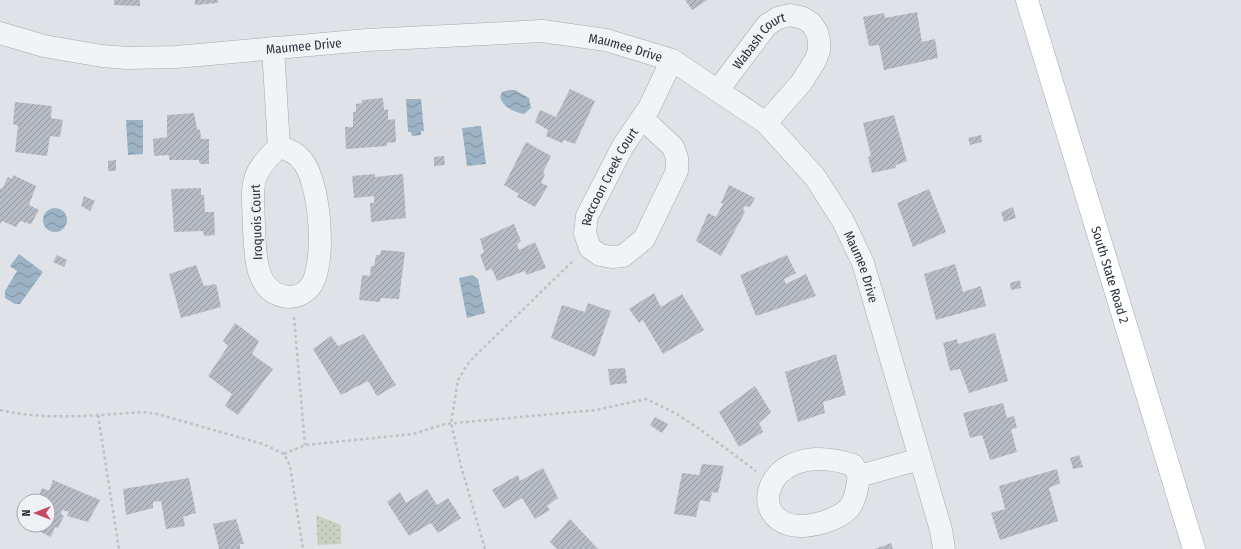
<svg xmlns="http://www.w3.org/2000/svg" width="1241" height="549" font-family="'Fira Sans Condensed',sans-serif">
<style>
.garden{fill:url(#garden-dots)}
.water{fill:url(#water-waves)}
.building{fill:url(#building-hatch)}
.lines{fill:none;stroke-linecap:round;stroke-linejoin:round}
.minor-casing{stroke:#a5aab1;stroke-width:23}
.major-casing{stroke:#9fa8b3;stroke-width:23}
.path{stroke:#bdc1c6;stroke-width:2.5;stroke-dasharray:3 3;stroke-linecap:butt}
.minor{stroke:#f1f3f6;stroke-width:22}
.major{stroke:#fff;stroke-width:22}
.labels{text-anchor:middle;stroke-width:3;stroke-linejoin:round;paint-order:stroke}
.street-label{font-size:13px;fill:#29323e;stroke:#eef2f5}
</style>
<defs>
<pattern id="garden-dots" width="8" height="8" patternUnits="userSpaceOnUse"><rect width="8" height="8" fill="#c6d1c1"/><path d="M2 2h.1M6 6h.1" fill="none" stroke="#aab4a7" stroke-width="1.8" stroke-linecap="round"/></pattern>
<pattern id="water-waves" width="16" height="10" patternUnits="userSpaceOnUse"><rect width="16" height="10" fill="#9cb3c6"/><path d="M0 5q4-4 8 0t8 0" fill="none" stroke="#7f92a2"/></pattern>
<pattern id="building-hatch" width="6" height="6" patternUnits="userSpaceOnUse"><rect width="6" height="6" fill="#b7bcc4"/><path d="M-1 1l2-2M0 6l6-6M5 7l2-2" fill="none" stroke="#9599a1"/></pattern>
</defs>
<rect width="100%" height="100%" fill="#dfe3e7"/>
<!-- garden -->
<polygon class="garden" points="316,515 341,525 341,544 318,545"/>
<!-- water -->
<g class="water">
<path d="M509 90H515L529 98 531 108 524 114C513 112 503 107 500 97L502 92Z"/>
<polygon points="406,99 421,99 424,131 421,131 421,135 412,136 411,132 408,132"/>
<polygon points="126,120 143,120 143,154 128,155"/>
<polygon points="481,126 486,164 467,166 462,128"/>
<circle cx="55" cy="220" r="12"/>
<polygon points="19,254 43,272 20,304 15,304 5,298 5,291 17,271 10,266"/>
<polygon points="472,275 478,279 485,313 467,318 459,278"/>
</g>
<!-- building -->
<g class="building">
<polygon points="114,0 140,0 140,6 114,5"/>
<polygon points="195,0 218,0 218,3 195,5"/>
<polygon points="685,0 707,0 692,10"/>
<polygon points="917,12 922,42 935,39 938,58 884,70 879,45 869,46 863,17 884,13 885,18"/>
<polygon points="570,89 595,101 575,144 564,140 562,143 546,136 548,130 535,122 540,110 556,117"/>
<polygon points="383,98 384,110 388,109 388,120 395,119 396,142 387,143 387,146 346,149 345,127 353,127 353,112 356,112 356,104 362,103 362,100"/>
<polygon points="15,102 52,106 51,118 63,120 60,137 50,136 47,156 15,152 18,126 13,124"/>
<polygon points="194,113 197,129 200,130 201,139 209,139 209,164 200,164 199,160 169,160 169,155 154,156 153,139 167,137 167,115"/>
<polygon points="894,115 907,161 896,165 895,168 872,173 868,157 871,156 863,123"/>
<polygon points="981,135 982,142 970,145 968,138"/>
<polygon points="526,142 551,156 543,172 545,174 541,183 548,186 535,207 517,197 519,194 504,185"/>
<polygon points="444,156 445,165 434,166 434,157"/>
<polygon points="116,160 116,171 108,171 108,161"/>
<polygon points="375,174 375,177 403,174 406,218 371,222 370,203 374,203 374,196 354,198 352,176"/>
<polygon points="13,175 36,186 29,205 39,210 31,224 20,221 16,227 2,221 0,224 0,188 2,189 8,177 12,179"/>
<polygon points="729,185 755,198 750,207 745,206 743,210 745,212 721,256 696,241 708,213 716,217 723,204 721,203"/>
<polygon points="201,188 201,195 204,195 205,212 214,212 215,235 204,236 203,231 174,232 171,189"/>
<polygon points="929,189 946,232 913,247 897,203"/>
<polygon points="84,196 95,201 90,211 81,206"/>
<polygon points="1013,207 1016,218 1004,222 1001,212"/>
<polygon points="514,224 521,241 517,244 519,250 535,242 546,268 526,275 525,271 497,281 492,269 486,271 480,255 484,252 480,239"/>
<polygon points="381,250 405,252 399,299 381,298 380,302 359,300 362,275 370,276 371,266 374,266 376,255 380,255"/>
<polygon points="57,255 67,260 64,267 53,262"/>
<polygon points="787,255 796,273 784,279 786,284 806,274 816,296 756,316 740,275"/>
<polygon points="955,264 963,292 981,286 986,306 936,320 924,274"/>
<polygon points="196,265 204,286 216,284 221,307 181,318 169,274"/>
<polygon points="1020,280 1021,288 1011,290 1010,283"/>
<polygon points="654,293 661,307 682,294 704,330 663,354 643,320 639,323 629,309"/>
<polygon points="588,303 611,311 595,357 551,338 562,305 585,312"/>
<polygon points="235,323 259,341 252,354 273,369 238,415 225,406 232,394 208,376 228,346 223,341"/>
<polygon points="995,333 1008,381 969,393 960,369 950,371 943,343 957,339 958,344"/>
<polygon points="364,334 396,385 377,396 368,381 341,395 313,349 331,336 338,346"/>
<polygon points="836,354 846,395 823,402 825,413 798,422 785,372"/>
<polygon points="625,368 627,383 610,385 608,369"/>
<polygon points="755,386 771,412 759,423 763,432 739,447 719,412"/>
<polygon points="1003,403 1007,418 1014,416 1017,428 1011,429 1017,452 990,460 982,435 970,438 963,413"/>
<polygon points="655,417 668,424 662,433 650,425"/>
<polygon points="1079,455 1083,467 1073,469 1070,458"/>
<polygon points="702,464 724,466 718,493 712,492 710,502 700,500 696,517 674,514 682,473 699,475"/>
<polygon points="543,468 558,498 547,506 550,510 535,519 522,498 504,509 492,490 518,475 520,481"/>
<polygon points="1057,469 1060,483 1049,488 1058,521 1000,540 991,513 1005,509 999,486"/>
<polygon points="189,478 196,513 183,517 185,526 166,529 161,501 153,502 153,508 126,515 123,489"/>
<polygon points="53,480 100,500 88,522 67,516 69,512 62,510 61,514 64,516 58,528 55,527 51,537 26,525 48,525 48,501 37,501 42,488 49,491"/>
<polygon points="427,489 437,505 448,498 461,518 438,533 431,523 409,536 387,502 400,492 406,503"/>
<polygon points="236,519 244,544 240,544 240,549 219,549 213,524"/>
<polygon points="570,519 598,549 557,549 550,542"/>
<polygon points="891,543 893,549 875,549"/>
</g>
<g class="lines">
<defs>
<g id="minor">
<path id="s1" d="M0 33 44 46 102 56 127 58 176 57 367 40 542 31 606 40 672 60 766 123 815 177 843 221 863 263 941 530 944 549"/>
<polyline points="273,48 279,147"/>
<path id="s2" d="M718 90 767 25 778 18 790 15 803 18 811 23 817 32 819 41V51L815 61 801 83 766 123"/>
<path id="s3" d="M642 118 673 147 677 158V171L644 239 623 256 612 257 600 255 590 248 585 233 587 216 623 146 642 118 649 108 672 60"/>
<path d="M279 147C288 149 298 154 304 163 320 186 326 259 312 284 307 292 298 297 289 297 254 295 255 252 254 226 253 186 247 176 279 147Z"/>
<path d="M859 476C855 504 852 513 824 522 739 548 753 432 853 465L859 476 920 459"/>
</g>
<g id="major">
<path id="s4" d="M1027 0 1194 549"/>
</g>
</defs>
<!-- minor casing -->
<use href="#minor" class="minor-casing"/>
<!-- major casing -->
<use href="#major" class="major-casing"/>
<!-- path -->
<g class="path">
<polyline points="294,317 305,445"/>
<path d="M0 410C48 421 96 415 144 412L157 414 263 444 284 454 290 466 303 549"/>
<polyline points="98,415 119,549"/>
<polyline points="284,454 305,445 413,434 445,424 596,410 646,399 675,413 701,430 756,471"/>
<polyline points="485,549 461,466 451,423 458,380 467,365 476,355 574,260"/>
</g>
<!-- minor -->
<use href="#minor" class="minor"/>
<!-- major -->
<use href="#major" class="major"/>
</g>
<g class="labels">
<!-- street labels -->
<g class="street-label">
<text dy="5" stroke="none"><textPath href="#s2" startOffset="65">Wabash Court</textPath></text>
<text dy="5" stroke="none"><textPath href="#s1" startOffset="307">Maumee Drive</textPath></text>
<text dy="5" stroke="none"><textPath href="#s1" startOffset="631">Maumee Drive</textPath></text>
<text dy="5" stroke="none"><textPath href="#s3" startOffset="283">Raccoon Creek Court</textPath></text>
<text transform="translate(256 222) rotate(-92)" y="5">Iroquois Court</text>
<text dy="5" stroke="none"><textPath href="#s1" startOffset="967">Maumee Drive</textPath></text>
<text dy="5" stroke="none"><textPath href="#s4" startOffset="287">South State Road 2</textPath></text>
</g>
</g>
<!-- north arrow -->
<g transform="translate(36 513) rotate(270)"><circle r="19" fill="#eef2f5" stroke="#9fa5ac"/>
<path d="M0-3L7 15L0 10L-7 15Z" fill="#c74a65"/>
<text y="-6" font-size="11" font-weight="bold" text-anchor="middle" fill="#29323e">N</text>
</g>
</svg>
